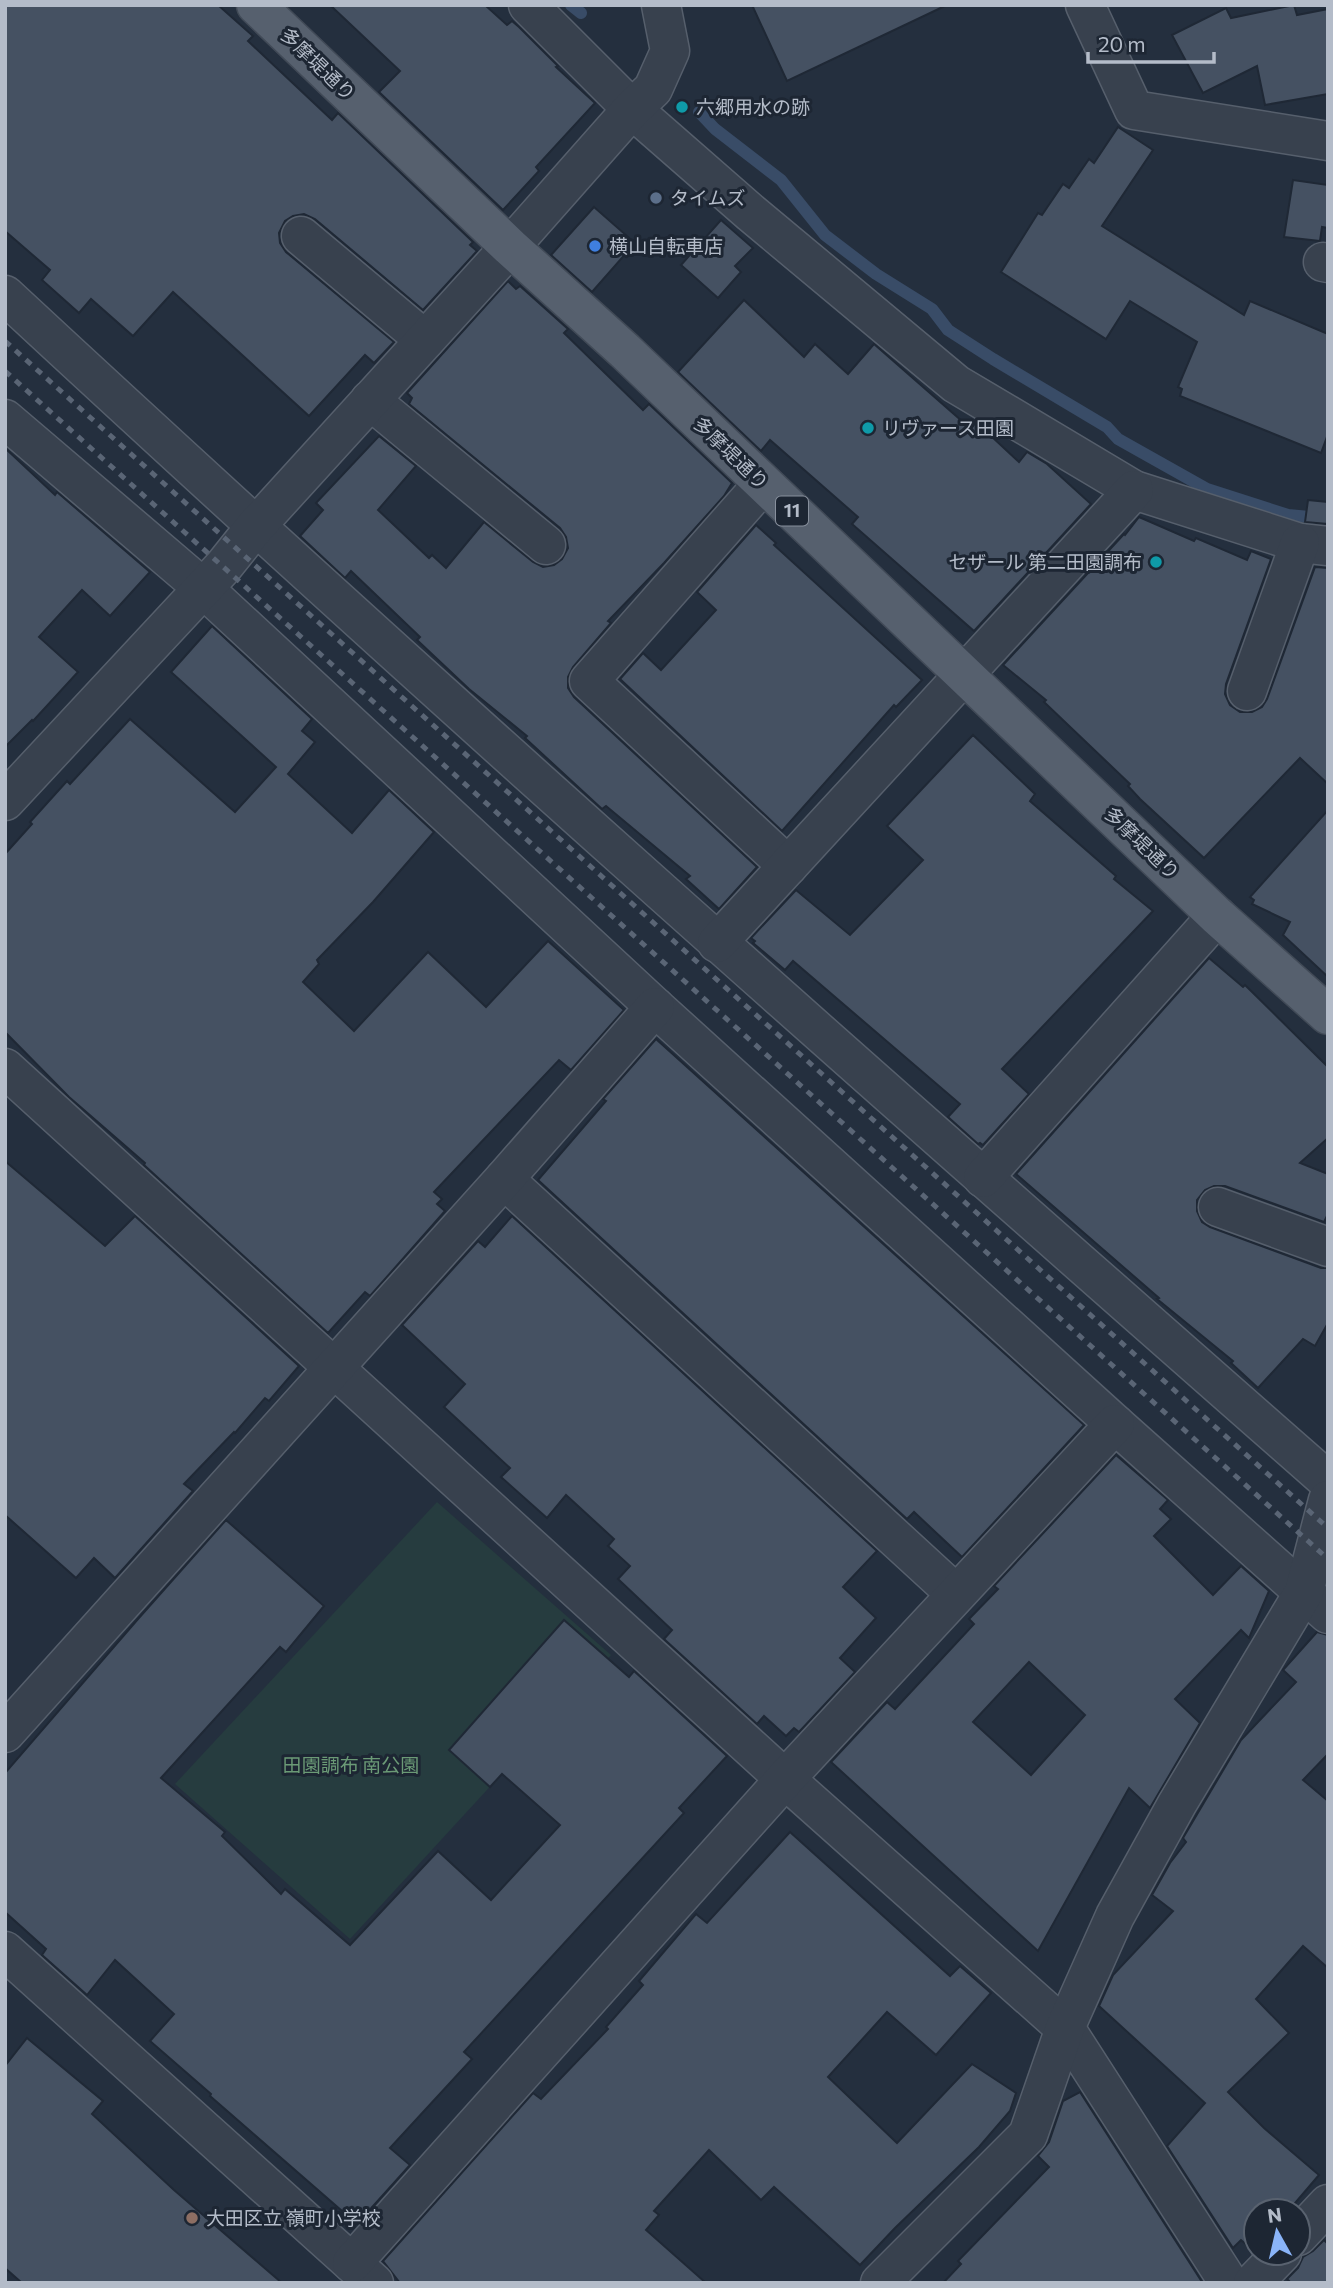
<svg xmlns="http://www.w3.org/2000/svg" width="1333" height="2288" font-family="Commissioner,'Noto Sans JP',sans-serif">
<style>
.green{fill:#263c3f}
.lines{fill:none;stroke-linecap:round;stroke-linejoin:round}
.stream{stroke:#394c67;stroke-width:12}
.building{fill:#455162;stroke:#1f2835;stroke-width:2;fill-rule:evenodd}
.minor-casing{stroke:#565f6c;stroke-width:41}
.major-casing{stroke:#414a57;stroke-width:41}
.minor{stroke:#38414e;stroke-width:38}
.major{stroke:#56606e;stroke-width:38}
.rail{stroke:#5a6575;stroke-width:5;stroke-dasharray:7 7;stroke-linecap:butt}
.culture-dot{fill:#0f9aa8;stroke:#1d2633;stroke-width:2.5}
.service-dot{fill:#5c6f8a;stroke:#1d2633;stroke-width:2.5}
.shop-dot{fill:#3f7fe0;stroke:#1d2633;stroke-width:2.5}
.education-dot{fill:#8d6e63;stroke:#1d2633;stroke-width:2.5}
.labels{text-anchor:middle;stroke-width:6;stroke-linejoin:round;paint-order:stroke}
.shield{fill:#1d2633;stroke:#878f9c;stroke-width:2}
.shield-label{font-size:18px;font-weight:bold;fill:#b4bcc9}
.street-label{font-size:19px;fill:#b4bcc9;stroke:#1d2633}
.poi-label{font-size:19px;fill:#b4bcc9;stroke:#1d2633;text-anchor:start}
.park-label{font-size:19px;fill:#6b9a76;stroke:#1d2633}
</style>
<rect width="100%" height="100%" fill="#242f3e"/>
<!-- green -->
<polygon class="green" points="437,1502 611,1655 350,1939 175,1784"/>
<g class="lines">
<!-- stream -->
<g class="stream">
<polyline points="571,5 581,13"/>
<polyline points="699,112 715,129 781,180 825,235 876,274 932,309 948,330 993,359 1107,427 1118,439 1207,489 1288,515 1320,518"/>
</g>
</g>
<!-- building -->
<g class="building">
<polygon points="5,5 218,5 253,36 248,41 332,120 338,113 473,242 470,245 477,251 423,310 315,219 304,214 293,216 285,221 279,233 280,243 286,252 394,342 374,363 365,355 309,416 173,292 133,336 91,299 79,313 42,280 50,270 5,231"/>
<polygon points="330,5 485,5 507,25 512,21 519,27 558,66 556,67 595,103 536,167 539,171 503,210 379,92 400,71"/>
<polygon points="752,5 947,5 787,81"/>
<polygon points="1294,5 1297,15 1328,9 1328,94 1265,105 1257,66 1203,93 1172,35 1226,8 1231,18"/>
<polygon points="1118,127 1153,150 1102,226 1244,315 1250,301 1328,334 1328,434 1321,453 1180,396 1182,389 1178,387 1197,342 1130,301 1106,339 1001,272 1038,213 1042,215 1063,184 1069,188 1089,159 1094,163"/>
<polygon points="1293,180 1328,185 1328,228 1322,227 1320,241 1284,237"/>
<polygon points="594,207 635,243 592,292 551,255"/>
<polygon points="721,220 753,248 735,266 741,272 718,298 681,265"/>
<polygon points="508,281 516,289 520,286 568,329 564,333 643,410 649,404 732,483 724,496 664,563 608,621 611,623 573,667 568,677 568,688 574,697 757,867 719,909 686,879 690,876 606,806 602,809 525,738 527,736 469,689 417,640 420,637 351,571 345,578 300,536 323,510 316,503 379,436 416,466 378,510 429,558 432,555 446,568 484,522 533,562 543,567 554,565 562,559 568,548 566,537 560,528 409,404 412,398 407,393"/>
<polygon points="744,300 804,357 815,344 848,374 874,344 971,429 976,422 1019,462 1027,452 1047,464 1091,504 974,631 852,524 858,517 770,440 761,451 678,372"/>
<polygon points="5,448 55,495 57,492 150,572 110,616 82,590 39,637 78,672 33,721 32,720 5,747"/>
<polygon points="1308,500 1328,502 1328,524 1305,522"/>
<polygon points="1139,517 1194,541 1196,538 1247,560 1251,551 1271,559 1226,684 1225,694 1230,705 1240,712 1252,712 1262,707 1267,699 1315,567 1328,568 1328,784 1300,758 1204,858 1140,799 1128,786 1130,784 1044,702 1046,700 1003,665 1124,534 1125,535"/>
<polygon points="756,525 776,543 774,545 922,680 896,707 894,705 782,831 620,679 643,653 661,670 716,610 697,592"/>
<polygon points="212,626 312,719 302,731 315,742 288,774 352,833 389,790 434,832 373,902 317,960 319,964 303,982 354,1031 428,952 486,1007 548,941 624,1010 571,1070 559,1060 434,1192 442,1199 437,1204 445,1211 370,1296 365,1292 328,1333 144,1165 145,1163 69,1097 5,1032 5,854 32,824 30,822 67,781 70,784 130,719 235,812 276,767 171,672"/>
<polygon points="973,735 1035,794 1030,801 1116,876 1114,879 1153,911 1002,1069 1029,1094 983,1145 980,1143 978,1144 948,1117 960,1104 793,961 785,970 753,943 755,941 751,938 796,890 850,935 923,860 887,826"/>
<polygon points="1328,810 1328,977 1283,935 1290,922 1252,904 1254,900 1250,897"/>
<polygon points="1209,958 1243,987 1245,985 1328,1067 1328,1138 1300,1163 1328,1174 1328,1214 1324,1222 1225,1186 1214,1186 1205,1190 1197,1200 1197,1211 1202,1222 1210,1227 1321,1268 1328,1268 1328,1323 1315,1346 1303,1339 1258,1388 1231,1363 1233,1361 1157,1299 1159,1298 1016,1174"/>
<polygon points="656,1039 1084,1425 962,1557 914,1512 907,1519 538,1180 606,1101 603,1099"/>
<polygon points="5,1161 105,1246 135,1216 299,1366 269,1401 265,1398 235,1433 234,1432 184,1484 193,1491 115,1578 94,1558 76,1578 5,1515"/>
<polygon points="512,1216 877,1551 843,1587 876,1618 840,1658 855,1672 799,1732 794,1728 786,1736 764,1716 757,1724 664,1639 672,1630 618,1579 630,1566 608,1546 614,1539 566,1495 547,1518 501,1477 510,1468 444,1407 465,1384 402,1325 478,1241 485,1247"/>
<path d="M1116 1455 1168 1500 1160 1509 1171 1519 1154 1536 1213 1595 1241 1566 1269 1591 1249 1638 1241 1630 1175 1699 1200 1723 1150 1808 1129 1788 1038 1951 831 1762 887 1702 895 1709 974 1624 969 1619 998 1589 994 1586ZM1029 1662 1085 1715 1031 1775 973 1722Z"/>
<polygon points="226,1520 324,1606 286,1652 280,1647 161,1778 225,1832 222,1836 281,1894 285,1889 350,1945 438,1851 491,1900 560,1825 502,1774 490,1787 449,1750 564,1620 629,1677 634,1671 727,1756 679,1808 684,1813 464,2052 472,2059 390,2148 410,2165 357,2224 210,2096 211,2094 150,2041 174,2014 115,1960 87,1995 42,1955 46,1949 5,1912 5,1773 138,1619"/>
<polygon points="1317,1632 1328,1635 1328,1754 1303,1780 1328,1801 1328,1968 1303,1946 1256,1999 1289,2033 1228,2092 1264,2128 1319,2175 1290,2209 1291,2211 1256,2211 1256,2248 1254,2251 1241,2240 1233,2248 1167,2146 1205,2103 1099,2006 1113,1975 1173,1911 1152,1895 1170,1863 1186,1842 1183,1838 1241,1740 1296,1682 1283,1670"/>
<polygon points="790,1832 950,1976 960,1966 991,1993 936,2055 887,2012 828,2077 897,2143 972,2064 1016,2093 1010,2111 979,2147 895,2228 860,2265 774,2187 761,2200 709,2150 654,2211 659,2215 646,2230 706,2283 400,2283 383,2261 533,2093 541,2099 608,2029 606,2027 643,1985 639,1981 696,1914 707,1923"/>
<polygon points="27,2038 103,2101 92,2114 174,2190 282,2283 22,2283 5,2268 5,2066"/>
<polygon points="1080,2092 1202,2282 943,2283 961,2264 958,2261 1049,2167 1038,2156 1049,2142 1063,2101"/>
<polygon points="1324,2240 1328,2244 1328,2283 1291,2283 1287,2279 1298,2268 1303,2257 1313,2251"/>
</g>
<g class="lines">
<defs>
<g id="minor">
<polyline points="528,5 632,109 751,213 956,384 1134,490 1300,543 1328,546"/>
<polyline points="1085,5 1134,110 1328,141"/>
<polyline points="301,236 425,340"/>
<polyline points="1323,262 1328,263"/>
<path d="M5 295C439 698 883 1090 1328 1481"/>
<polyline points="370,400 546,545"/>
<polyline points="5,419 203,588 655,1007 1115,1424 1328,1614"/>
<polyline points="763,484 589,681 788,866"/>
<polyline points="1247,691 1300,543"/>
<polyline points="5,801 223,567 255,527 510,247 632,109 653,89 670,51 661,5"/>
<polyline points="717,943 1134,490"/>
<polyline points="5,1068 785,1779 1065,2028 1229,2283"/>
<polyline points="983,1178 1217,916"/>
<polyline points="504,1179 956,1594"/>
<polyline points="1218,1207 1328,1247"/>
<polyline points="5,1733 504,1179 655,1007"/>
<polyline points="5,1951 374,2283"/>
<polyline points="1298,2236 1328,2204"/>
<polyline points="352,2263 785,1779 1115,1424"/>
<polyline points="880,2283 1028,2135 1065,2028 1115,1916 1177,1804 1304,1592 1328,1500"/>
<polyline points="1253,2283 1282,2253"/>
</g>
<polyline id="major" points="256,5 510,247 625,351 1217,916 1328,1015"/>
</defs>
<!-- minor casing -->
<use href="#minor" class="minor-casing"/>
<!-- major casing -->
<use href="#major" class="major-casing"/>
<!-- minor -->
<use href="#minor" class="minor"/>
<!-- major -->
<use href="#major" class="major"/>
<!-- rail -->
<g class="rail">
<polyline points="5,341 1328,1528"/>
<polyline points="5,371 1328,1559"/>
</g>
</g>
<!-- markers -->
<g class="culture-dot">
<circle cx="682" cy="107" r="7"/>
<circle cx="868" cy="428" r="7"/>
<circle cx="1156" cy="562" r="7"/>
</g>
<circle class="service-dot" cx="656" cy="198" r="7"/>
<circle class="shop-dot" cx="595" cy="246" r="7"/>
<circle class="education-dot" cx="192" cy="2218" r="7"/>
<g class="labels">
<!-- shield labels -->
<rect class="shield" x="776" y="496.5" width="32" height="29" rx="5"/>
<g class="shield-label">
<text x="792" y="517">11</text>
</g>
<!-- street labels -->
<g class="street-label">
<text transform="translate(318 64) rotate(44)" y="7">多摩堤通り</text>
<text transform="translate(731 453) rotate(44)" y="7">多摩堤通り</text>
<text transform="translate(1142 843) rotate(44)" y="7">多摩堤通り</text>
</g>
<!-- poi labels -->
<g class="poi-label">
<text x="696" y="114">六郷用水の跡</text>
<text x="670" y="205">タイムズ</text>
<text x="609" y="253">横山自転車店</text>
<text x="882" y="435">リヴァース田園</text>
<text x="1142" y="569" text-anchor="end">セザール 第二田園調布</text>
<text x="206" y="2225">大田区立 嶺町小学校</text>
</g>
<!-- park labels -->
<g class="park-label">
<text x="351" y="1772">田園調布 南公園</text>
</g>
</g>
<!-- border -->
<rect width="1333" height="2288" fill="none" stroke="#b4bcc9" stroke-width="14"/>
<!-- north arrow -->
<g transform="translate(1277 2232) rotate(352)"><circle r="33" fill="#1d2633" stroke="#59626f" stroke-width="2"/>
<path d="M0-5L12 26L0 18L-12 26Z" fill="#8ab4f8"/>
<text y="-10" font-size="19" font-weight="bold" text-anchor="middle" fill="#b4bcc9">N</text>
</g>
<!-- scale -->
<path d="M1088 52v10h126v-10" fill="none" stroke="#b4bcc9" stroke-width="3.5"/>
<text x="1098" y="52" font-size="21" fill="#b4bcc9" stroke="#1d2633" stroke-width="5" paint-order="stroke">20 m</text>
</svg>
